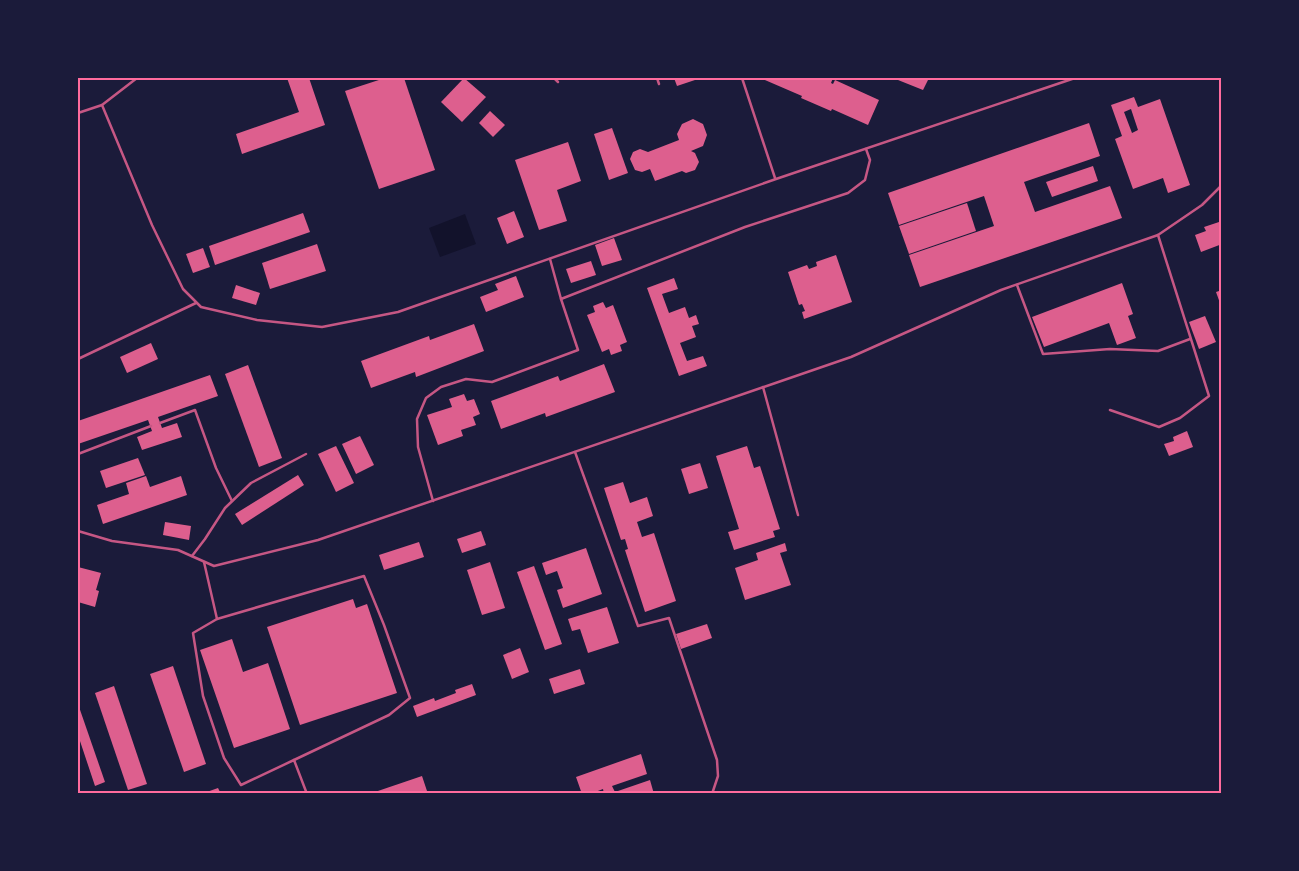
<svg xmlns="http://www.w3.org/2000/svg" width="1299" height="871" font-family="Signika,sans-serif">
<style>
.water{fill:#12122b}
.building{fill:#dd5f8e;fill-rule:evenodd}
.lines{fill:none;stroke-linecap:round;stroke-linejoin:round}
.service{stroke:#c65784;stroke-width:2.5}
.neatline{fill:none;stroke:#ff6b9d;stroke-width:2}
</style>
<rect width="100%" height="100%" fill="#1b1b3a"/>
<!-- water -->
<polygon class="water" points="465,214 476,244 440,257 429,228"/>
<!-- building -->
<g class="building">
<polygon points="287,78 309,78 325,125 242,154 236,134 299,112"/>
<polygon points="385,78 404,78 435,170 379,189 345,91"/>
<polygon points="464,78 486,97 462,122 441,102"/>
<polygon points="674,78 698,78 698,79 677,86"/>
<polygon points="760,78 818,78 822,79 822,78 833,78 831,83 833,84 835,80 879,100 868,125 832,109 831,111 801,98 802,96"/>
<polygon points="893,78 929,78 923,90"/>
<path d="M1134 97 1138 107 1160 99 1190 185 1168 193 1163 178 1133 189 1115 139 1122 136 1111 105ZM1131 109 1138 130 1132 133 1124 112Z"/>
<polygon points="490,111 505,125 493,137 479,123"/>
<polygon points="693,119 703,124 707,135 703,146 691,151 695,153 699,162 695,170 686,173 682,171 655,181 650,169 642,172 635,170 630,159 633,152 640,149 648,152 679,140 677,134 682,124"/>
<polygon points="1089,123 1100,156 1024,182 1035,212 1110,186 1122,218 920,287 909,255 994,226 984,196 899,225 888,193"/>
<polygon points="612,128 628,173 609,180 594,134"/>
<polygon points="568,142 581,181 557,190 567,221 539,230 515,160"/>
<polygon points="1093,166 1098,181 1052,197 1046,182"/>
<polygon points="967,203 976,231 909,254 899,226"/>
<polygon points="514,211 524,237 507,244 497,218"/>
<polygon points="303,213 310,232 215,265 209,246"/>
<polygon points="1222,221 1222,244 1201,252 1195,235 1206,231 1204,227"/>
<polygon points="614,238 622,260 602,266 595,245"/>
<polygon points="317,244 326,271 270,289 262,263"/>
<polygon points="203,248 210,267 193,273 186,254"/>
<polygon points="836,255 852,302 804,319 802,312 805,311 802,304 799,305 788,272 807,265 809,269 817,266 816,262"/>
<polygon points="591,261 596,275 571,283 566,269"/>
<polygon points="516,276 524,297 486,312 480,297 498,290 495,284"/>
<polygon points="674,278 678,289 662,294 669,313 685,307 689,318 696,315 699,324 692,326 696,337 680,343 687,361 703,356 707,366 679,376 647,288"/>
<polygon points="1122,283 1133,314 1128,316 1136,338 1117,345 1109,323 1044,347 1032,317"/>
<polygon points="236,285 260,293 256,305 232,298"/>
<polygon points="1222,290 1222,306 1221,306 1216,292"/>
<polygon points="603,302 606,308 613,305 627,342 620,345 622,351 611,355 609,349 602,352 587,315 595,312 593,306"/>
<polygon points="1205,316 1216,342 1199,349 1189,322"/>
<polygon points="474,324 484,351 416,377 415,372 371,388 361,361 429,336 430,340"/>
<polygon points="151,343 158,359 127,373 120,357"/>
<polygon points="604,364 615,392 546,417 545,413 501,429 491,401 558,376 560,381"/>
<polygon points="248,365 282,458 259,467 225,374"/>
<polygon points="210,375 218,396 158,417 162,428 177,423 182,437 142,450 137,437 152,431 148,420 78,444 78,421"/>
<polygon points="464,394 467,401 474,399 480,414 473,417 476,425 461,430 463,436 438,445 427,415 452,407 449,399"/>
<polygon points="1187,431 1193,447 1169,456 1164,444 1174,441 1173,437"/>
<polygon points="360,436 374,465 356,474 342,444"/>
<polygon points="336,446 354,483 336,492 318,454"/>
<polygon points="747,446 754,468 760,466 780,529 773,531 775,537 734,550 728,532 739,529 716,456"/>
<polygon points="138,458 145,475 106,488 100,471"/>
<polygon points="700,463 708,488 689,494 681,469"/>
<polygon points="298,475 304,485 242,525 235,514"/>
<polygon points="146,476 150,487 181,476 187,495 103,524 97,505 129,494 126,483"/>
<polygon points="623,482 630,503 647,497 653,516 637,522 642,537 654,533 676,601 645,612 625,550 628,549 625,539 621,540 604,488"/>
<polygon points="165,522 191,526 189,540 163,535"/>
<polygon points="481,531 486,545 462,553 457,539"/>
<polygon points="419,542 424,557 384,570 379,555"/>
<polygon points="785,543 787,551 780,553 791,585 745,600 735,568 758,560 756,553"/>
<polygon points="586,548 602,594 563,608 557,590 563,588 557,571 546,575 542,563"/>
<polygon points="490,562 505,608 482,615 467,570"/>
<polygon points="534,566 562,644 545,650 517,572"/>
<polygon points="78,567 101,573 96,590 99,591 95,607 78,602"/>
<polygon points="353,599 356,608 367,604 397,693 300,725 267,627"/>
<polygon points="607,607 619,643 588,653 580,629 572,631 568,619"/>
<polygon points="707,624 712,638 681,649 676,634"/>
<polygon points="232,639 243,672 268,663 290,729 234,748 200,650"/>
<polygon points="520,648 529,672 512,679 503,655"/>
<polygon points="173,666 206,764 184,772 150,674"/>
<polygon points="580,669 585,684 554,694 549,679"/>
<polygon points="472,684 476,695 417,717 413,706 434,698 435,701 456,693 455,690"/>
<polygon points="114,686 147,784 128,790 95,693"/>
<polygon points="78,704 105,782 95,786 78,735"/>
<polygon points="641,754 647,774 612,786 615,792 650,780 654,794 604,794 603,789 590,794 582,794 576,777"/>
<polygon points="422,776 428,794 372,794 372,793"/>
<polygon points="218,788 221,794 204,794 204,793"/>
</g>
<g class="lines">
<!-- service -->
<g class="service">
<polyline points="554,78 558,82"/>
<polyline points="657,78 659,84"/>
<polyline points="742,78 775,178"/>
<polyline points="102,105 152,225 183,289 201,307 257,320 322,327 398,312 776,179 1075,78"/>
<polyline points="78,113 102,105 137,78"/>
<polyline points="550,259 561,299 745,227 848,193 865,180 870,160 866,149"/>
<polyline points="1017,285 1043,354 1110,349 1158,351 1190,339"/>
<polyline points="78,359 196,303"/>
<polyline points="763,387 798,515"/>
<polyline points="1110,410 1159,427 1180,418 1209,396 1158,235"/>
<polyline points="160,423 195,410 216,468 232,501"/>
<polyline points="575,452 638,626 669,618 717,760 718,776 712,794"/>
<polyline points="78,454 151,426"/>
<polyline points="433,501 418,447 417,419 426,398 441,387 466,379 492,382 578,350 561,299"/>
<polyline points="78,531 112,541 178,550 214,566 318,540 851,357 1001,290 1158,235 1202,205 1220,187 1222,176"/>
<polyline points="192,556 205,539 225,508 251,483 306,454"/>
<polyline points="204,562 217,619 193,633 203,696 224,758 241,785 294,760 307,794"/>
<polyline points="217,619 364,576 384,625 410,698 389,715 294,760"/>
</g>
</g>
<!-- border -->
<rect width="1299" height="871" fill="none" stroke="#1b1b3a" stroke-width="158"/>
<rect x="79" y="79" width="1141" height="713" class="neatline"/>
</svg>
